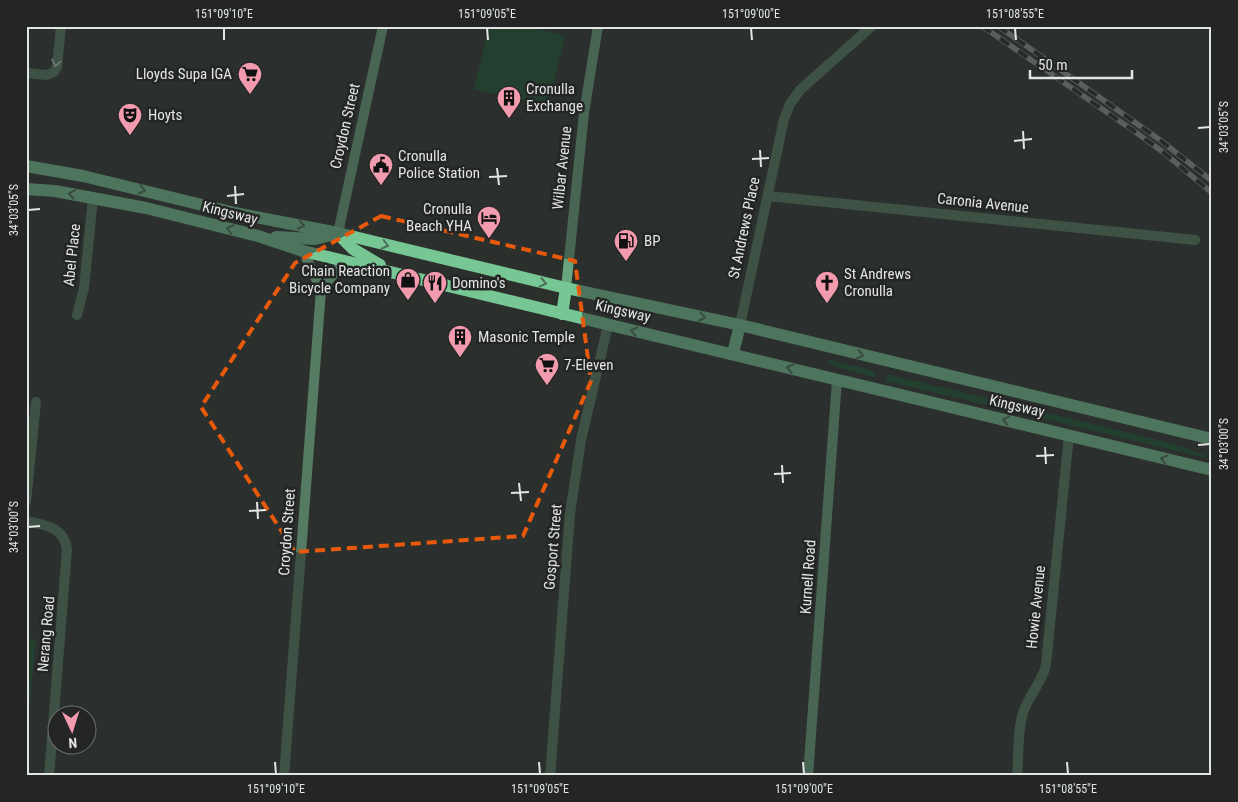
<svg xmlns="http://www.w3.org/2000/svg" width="1238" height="802" font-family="'Roboto Condensed',sans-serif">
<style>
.green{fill:#195333}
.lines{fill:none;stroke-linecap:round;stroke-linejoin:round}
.street{stroke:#567b63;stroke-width:10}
.secondary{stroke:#69a67f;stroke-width:10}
.primary{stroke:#77c795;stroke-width:12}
.rail-casing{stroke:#959896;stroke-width:5.5}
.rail{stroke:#232624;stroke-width:4;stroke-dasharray:11;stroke-linecap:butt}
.oneway{stroke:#b8c5bd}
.oneway2{stroke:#496e57}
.marked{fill:none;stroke:#e8590c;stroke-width:4;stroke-dasharray:10 6;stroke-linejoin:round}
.ticks{fill:none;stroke:#e2e5e3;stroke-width:2}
.labels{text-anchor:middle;stroke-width:5;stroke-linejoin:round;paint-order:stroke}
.poi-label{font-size:15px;fill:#e2e5e3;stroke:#232624;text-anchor:start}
.street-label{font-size:15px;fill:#e2e5e3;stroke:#232624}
.neatline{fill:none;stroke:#e2e5e3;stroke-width:2}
.ticks-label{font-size:12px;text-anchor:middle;fill:#e2e5e3}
</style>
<rect width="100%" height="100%" fill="#2c302d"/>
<!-- green -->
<g class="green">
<polygon points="489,26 526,26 565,36 548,106 474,89"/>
<polygon points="829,360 875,371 875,376 872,377 828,364"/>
<polygon points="887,374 1171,443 1207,456 1206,458 886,381"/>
<polygon points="26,638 36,639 30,701 26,701"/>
</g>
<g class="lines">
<!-- street -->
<g class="street">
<polyline points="26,73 47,75 54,72 57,67 61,26"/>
<polyline points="768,196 1195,240"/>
<polyline points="321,290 344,261"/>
<polyline points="77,315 84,288 93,198"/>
<polyline points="740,325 784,119 790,104 800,90 872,26"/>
<polyline points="26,502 36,402"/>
<path d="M26 521C45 525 64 527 67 549L49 776"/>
<polyline points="284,776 321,290 303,251"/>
<polyline points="550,776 570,514 581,440 608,325"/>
<path d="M1017 776C1019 756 1017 728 1024 710 1030 694 1042 682 1046 665L1069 435"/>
</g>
<!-- secondary -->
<g class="secondary">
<polyline points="338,233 383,26"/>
<polyline points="566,288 584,113 598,26"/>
<polyline points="808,776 837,380"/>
</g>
<!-- primary -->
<g class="primary">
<polyline points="26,166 83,176 235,213 338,233 566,288 740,325 1212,439"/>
<polyline points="26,189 55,191 146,208 258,236 303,251 1212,470"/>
<polyline points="338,234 353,249 380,265"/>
<polyline points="276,237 315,239 335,234"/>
<polyline points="562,314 566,288"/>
<polyline points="733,353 740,325"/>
</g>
<defs>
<g id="rail">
<polyline points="982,26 1134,131 1163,152 1212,193"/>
<polyline points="998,26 1160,140 1212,181"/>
</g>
</defs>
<!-- rail casing -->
<use href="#rail" class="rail-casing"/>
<!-- rail -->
<use href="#rail" class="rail"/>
</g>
<!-- one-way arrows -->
<defs><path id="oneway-chevron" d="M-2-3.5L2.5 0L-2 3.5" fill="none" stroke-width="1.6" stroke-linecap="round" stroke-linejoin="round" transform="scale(1.25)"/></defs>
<use class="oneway" href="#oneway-chevron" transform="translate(56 63) rotate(103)"/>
<g class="oneway2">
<use href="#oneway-chevron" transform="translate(142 190) rotate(14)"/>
<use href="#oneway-chevron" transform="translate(72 194) rotate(-170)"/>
<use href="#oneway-chevron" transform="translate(301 225) rotate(12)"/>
<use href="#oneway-chevron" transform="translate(230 229) rotate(-166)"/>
<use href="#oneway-chevron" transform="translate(385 245) rotate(14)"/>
<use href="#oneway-chevron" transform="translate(543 283) rotate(13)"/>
<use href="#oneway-chevron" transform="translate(702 317) rotate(12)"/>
<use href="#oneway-chevron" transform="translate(634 331) rotate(-167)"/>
<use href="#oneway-chevron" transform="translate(860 355) rotate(14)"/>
<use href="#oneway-chevron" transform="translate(790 368) rotate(-166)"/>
<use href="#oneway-chevron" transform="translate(1006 420) rotate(-167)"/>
<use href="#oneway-chevron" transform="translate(1164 459) rotate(-166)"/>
</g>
<!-- marked area -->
<path d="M0 0H1238V802H0ZM381 216 575 261 591 381 523 536 295 552 201 407 295 263Z" fill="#2c302d" fill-opacity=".55" fill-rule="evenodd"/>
<path class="marked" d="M381 216 575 261 591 381 523 536 295 552 201 407 295 263Z"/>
<!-- ticks -->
<path class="ticks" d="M224 28V40M487 28 488 40M751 28 752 40M1015 28 1016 40M1198 128 1210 127M1023 131 1024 149M1014 141 1032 139M760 150 761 167M752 159 769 158M497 168 499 185M489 177 507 176M235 186 236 204M227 196 244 194M28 210 40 209M1198 445 1210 444M1045 447 1046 464M1036 456 1054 455M782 465 783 483M774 474 791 473M519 483 521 501M511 493 529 492M257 502 258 519M249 511 266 510M28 527 40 526M275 762 276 774M539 762 540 774M803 762 804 774M1067 762 1068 774"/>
<!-- icons -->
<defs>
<symbol id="supermarket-pin" viewBox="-11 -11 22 30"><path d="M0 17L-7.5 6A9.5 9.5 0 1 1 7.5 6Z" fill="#f29aae" stroke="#232624"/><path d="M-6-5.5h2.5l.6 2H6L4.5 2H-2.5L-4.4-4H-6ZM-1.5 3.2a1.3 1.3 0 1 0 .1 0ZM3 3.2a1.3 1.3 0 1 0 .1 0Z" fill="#111"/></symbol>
<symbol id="building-pin" viewBox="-11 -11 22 30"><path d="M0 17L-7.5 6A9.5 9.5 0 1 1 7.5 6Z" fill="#f29aae" stroke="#232624"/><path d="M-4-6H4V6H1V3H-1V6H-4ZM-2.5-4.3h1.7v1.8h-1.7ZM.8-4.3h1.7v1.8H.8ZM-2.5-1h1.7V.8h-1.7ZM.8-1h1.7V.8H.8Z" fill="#111"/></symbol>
<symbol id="theatre-pin" viewBox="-11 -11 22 30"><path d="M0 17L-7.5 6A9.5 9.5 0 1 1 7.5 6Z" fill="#f29aae" stroke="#232624"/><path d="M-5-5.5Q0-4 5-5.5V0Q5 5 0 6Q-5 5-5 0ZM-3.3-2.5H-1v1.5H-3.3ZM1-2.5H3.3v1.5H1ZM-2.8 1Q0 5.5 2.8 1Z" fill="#111"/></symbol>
<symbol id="civic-pin" viewBox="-11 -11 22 30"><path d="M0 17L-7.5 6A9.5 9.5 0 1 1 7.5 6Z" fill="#f29aae" stroke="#232624"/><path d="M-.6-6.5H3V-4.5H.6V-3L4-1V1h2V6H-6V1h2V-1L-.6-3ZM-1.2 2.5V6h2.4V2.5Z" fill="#111"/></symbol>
<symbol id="hotel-pin" viewBox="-11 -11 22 30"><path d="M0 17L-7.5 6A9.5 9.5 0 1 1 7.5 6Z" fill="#f29aae" stroke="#232624"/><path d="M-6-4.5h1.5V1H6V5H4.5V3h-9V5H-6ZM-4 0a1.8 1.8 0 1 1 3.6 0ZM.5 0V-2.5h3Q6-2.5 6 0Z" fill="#111"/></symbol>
<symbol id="fuel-pin" viewBox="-11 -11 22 30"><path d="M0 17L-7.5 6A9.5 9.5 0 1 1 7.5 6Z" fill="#f29aae" stroke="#232624"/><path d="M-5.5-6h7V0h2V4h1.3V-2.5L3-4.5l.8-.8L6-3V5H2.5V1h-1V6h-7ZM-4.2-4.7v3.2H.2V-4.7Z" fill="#111"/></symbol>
<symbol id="shop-pin" viewBox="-11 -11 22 30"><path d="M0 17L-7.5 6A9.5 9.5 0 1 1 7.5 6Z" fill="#f29aae" stroke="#232624"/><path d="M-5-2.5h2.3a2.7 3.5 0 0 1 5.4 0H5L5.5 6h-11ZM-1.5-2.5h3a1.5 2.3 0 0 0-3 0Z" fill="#111"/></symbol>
<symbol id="restaurant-pin" viewBox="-11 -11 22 30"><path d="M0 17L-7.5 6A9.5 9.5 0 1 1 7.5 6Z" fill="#f29aae" stroke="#232624"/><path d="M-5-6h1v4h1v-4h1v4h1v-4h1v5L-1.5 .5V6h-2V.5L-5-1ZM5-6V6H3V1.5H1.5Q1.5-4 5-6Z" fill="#111"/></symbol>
<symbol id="church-pin" viewBox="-11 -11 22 30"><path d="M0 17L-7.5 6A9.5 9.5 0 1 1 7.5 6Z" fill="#f29aae" stroke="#232624"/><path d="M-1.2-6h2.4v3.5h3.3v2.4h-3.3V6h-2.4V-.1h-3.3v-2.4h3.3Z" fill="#111"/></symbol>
</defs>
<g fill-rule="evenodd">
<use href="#supermarket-pin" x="236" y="60" width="28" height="38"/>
<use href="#building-pin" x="495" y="84" width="28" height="38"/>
<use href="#theatre-pin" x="116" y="101" width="28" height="38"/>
<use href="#civic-pin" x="367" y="151" width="28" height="38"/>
<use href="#hotel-pin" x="475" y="204" width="28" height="38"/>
<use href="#fuel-pin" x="612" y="227" width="28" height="38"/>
<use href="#shop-pin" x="394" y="266" width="28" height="38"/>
<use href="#restaurant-pin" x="421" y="269" width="28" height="38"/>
<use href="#church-pin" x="813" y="269" width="28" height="38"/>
<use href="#building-pin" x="446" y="323" width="28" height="38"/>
<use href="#supermarket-pin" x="533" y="351" width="28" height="38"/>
</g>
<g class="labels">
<!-- poi labels -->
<g class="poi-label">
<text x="232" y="79" text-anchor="end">Lloyds Supa IGA</text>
<text x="526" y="94">Cronulla<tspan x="526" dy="17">Exchange</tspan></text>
<text x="148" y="120">Hoyts</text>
<text x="398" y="161">Cronulla<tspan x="398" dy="17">Police Station</tspan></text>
<text x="472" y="214" text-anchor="end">Cronulla<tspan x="472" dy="17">Beach YHA</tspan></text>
<text x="644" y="246">BP</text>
<text x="390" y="276" text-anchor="end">Chain Reaction<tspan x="390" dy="17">Bicycle Company</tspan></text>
<text x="844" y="279">St Andrews<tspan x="844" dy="17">Cronulla</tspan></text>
<text x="452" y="288">Domino's</text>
<text x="478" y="342">Masonic Temple</text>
<text x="564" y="370">7-Eleven</text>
</g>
<!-- street labels -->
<g class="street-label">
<text transform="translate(345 126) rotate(-77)" y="5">Croydon Street</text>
<text transform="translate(562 168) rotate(-84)" y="5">Wilbar Avenue</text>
<text transform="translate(983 203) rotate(6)" y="5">Caronia Avenue</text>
<text transform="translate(230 213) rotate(14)" y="5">Kingsway</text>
<text transform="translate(744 228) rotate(-78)" y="5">St Andrews Place</text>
<text transform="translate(72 255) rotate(-84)" y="5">Abel Place</text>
<text transform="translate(623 311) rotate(13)" y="5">Kingsway</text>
<text transform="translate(1017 406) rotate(13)" y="5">Kingsway</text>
<text transform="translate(287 532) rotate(-86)" y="5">Croydon Street</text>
<text transform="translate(553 547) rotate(-85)" y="5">Gosport Street</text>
<text transform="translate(808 577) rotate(-86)" y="5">Kurnell Road</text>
<text transform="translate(1036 607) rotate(-84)" y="5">Howie Avenue</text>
<text transform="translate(46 634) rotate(-85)" y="5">Nerang Road</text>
</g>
</g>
<!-- border -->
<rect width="1238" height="802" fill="none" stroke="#232624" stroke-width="55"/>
<!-- north arrow -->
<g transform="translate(72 730) rotate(176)"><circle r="24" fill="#232624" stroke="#6f7270"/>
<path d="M0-4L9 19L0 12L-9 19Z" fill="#f29aae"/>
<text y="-8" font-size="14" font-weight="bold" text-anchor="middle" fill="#e2e5e3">N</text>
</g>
<!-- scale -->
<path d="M1030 70v8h102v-8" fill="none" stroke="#e2e5e3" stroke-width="2.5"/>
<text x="1038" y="70" font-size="15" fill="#e2e5e3" stroke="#232624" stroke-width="4" paint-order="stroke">50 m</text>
<rect x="28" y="28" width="1182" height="746" class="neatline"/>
<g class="ticks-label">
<text x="224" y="18">151°09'10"E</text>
<text x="487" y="18">151°09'05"E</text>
<text x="751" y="18">151°09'00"E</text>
<text x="1015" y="18">151°08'55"E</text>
<text transform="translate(1224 127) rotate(-90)" y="4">34°03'05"S</text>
<text transform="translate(14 210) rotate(-90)" y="4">34°03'05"S</text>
<text transform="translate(1224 444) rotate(-90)" y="4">34°03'00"S</text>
<text transform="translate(14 527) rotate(-90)" y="4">34°03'00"S</text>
<text x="276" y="793">151°09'10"E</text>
<text x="540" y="793">151°09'05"E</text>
<text x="804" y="793">151°09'00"E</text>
<text x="1068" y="793">151°08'55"E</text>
</g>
</svg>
